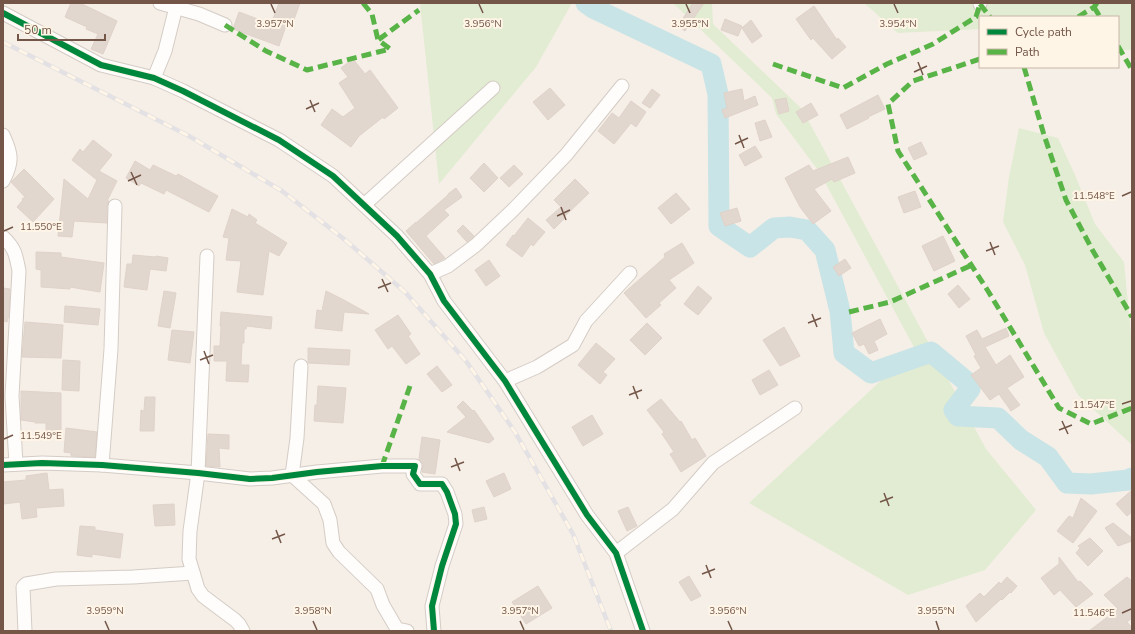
<svg xmlns="http://www.w3.org/2000/svg" width="1135" height="634" font-family="'Nunito Sans',sans-serif">
<style>
.green{fill:#e2ecd2}
.lines{fill:none;stroke-linecap:round;stroke-linejoin:round}
.river{stroke:#c9e4e6;stroke-width:21}
.building{fill:#e2d7cf;stroke:#dfd2c9}
.street-casing{stroke:#d4ccc5;stroke-width:15}
.street{stroke:#fefdfb;stroke-width:13}
.rail-casing{stroke:#e3e1e3;stroke-width:4.5}
.rail{stroke:#fff5e7;stroke-width:3;stroke-dasharray:9;stroke-linecap:butt}
.quiet{stroke:#59b447;stroke-width:5;stroke-dasharray:10 5;stroke-linecap:butt}
.cycleway-casing{stroke:#fff5e7;stroke-width:8}
.cycleway{stroke:#00873e;stroke-width:6}
.ticks{fill:none;stroke:#735648;stroke-width:1.5}
.ticks-label{font-size:10px;text-anchor:middle;fill:#735648;stroke:#fff5e7;stroke-width:4;stroke-linejoin:round;paint-order:stroke}
</style>
<rect width="100%" height="100%" fill="#f6efe7"/>
<!-- green -->
<g class="green">
<polygon points="420,3 572,3 536,67 439,184"/>
<polygon points="673,3 712,3 713,24 802,109 986,449 1036,510 985,570 908,595 749,503 915,349 820,173 776,114 772,98"/>
<polygon points="864,3 1132,3 1132,50 1118,50 1118,17 980,17 980,29 898,33"/>
<polygon points="1019,128 1058,138 1075,175 1095,224 1124,262 1132,346 1132,445 1078,395 1044,333 1025,265 1003,222 1009,177"/>
</g>
<g class="lines">
<!-- river -->
<polyline class="river" points="586,3 593,8 711,64 718,94 719,226 750,247 774,228 790,227 807,230 825,250 840,311 844,353 871,373 931,352 967,382 970,389 954,410 958,416 998,418 1021,440 1048,457 1067,483 1091,484 1128,480 1132,478"/>
</g>
<!-- building -->
<g class="building">
<polygon points="71,3 80,3 117,21 103,54 91,49 98,34 86,29 87,27 65,17"/>
<polygon points="279,3 300,3 293,22 288,20 279,46 233,29 239,12 271,24"/>
<polygon points="693,3 704,3 685,31 678,26"/>
<polygon points="814,6 837,40 838,38 846,47 832,59 813,38 811,40 796,19"/>
<polygon points="725,19 742,26 738,36 721,30"/>
<polygon points="751,20 762,36 752,43 742,28"/>
<polygon points="353,59 365,74 370,70 398,108 384,119 383,117 359,136 351,147 321,125 332,109 343,117 355,108 339,83 348,77 341,68"/>
<polygon points="550,88 565,105 548,120 533,102"/>
<polygon points="652,89 660,95 650,108 642,103"/>
<polygon points="742,89 744,101 755,96 758,105 725,118 722,110 727,108 724,93"/>
<polygon points="878,95 885,109 868,117 869,118 847,129 840,115"/>
<polygon points="786,98 789,111 779,114 775,100"/>
<polygon points="631,101 646,112 636,127 631,123 614,144 598,131 612,113 619,118"/>
<polygon points="811,103 818,115 803,123 796,112"/>
<polygon points="765,120 772,137 760,141 755,123"/>
<polygon points="93,140 112,155 99,171 117,181 107,201 109,201 107,206 107,223 74,221 72,237 58,236 64,179 88,199 97,180 72,160 80,149 83,152"/>
<polygon points="921,142 927,154 914,160 908,148"/>
<polygon points="755,146 762,157 745,166 739,155"/>
<polygon points="848,157 855,173 834,182 832,179 814,189 831,211 813,224 800,207 785,178 809,165 813,171"/>
<polygon points="135,161 150,170 153,165 176,176 178,174 218,196 209,212 166,190 164,194 141,183 139,186 126,178"/>
<polygon points="484,163 498,178 484,192 470,178"/>
<polygon points="514,165 523,174 509,187 500,178"/>
<polygon points="24,169 54,199 33,222 17,207 23,200 22,199 25,197 11,182"/>
<polygon points="575,179 589,193 563,218 564,219 554,229 546,220 561,207 554,200"/>
<polygon points="456,188 462,197 444,210 449,215 426,236 445,258 434,264 406,231 416,222 416,223 448,195 448,194"/>
<polygon points="915,191 921,207 904,213 898,197"/>
<polygon points="676,193 690,209 671,224 658,208"/>
<polygon points="737,208 741,221 725,226 720,213"/>
<polygon points="232,209 248,217 249,214 257,220 255,223 287,243 279,256 269,251 263,295 237,292 241,261 226,260 229,238 223,237"/>
<polygon points="528,218 545,232 533,246 531,244 522,257 506,245 513,235 514,236"/>
<polygon points="463,225 474,236 467,242 457,231"/>
<polygon points="943,236 955,261 934,271 922,246"/>
<polygon points="682,243 694,263 669,280 676,288 659,303 661,305 646,318 624,293 665,257 664,254"/>
<polygon points="36,252 61,253 61,257 104,263 100,292 70,287 70,289 41,287 41,270 36,269"/>
<polygon points="133,255 156,257 156,256 168,258 166,271 150,269 147,290 124,287 127,264 132,264"/>
<polygon points="845,259 851,268 839,276 833,267"/>
<polygon points="489,260 500,276 486,286 475,270"/>
<polygon points="958,285 970,299 959,308 948,294"/>
<polygon points="698,286 712,298 698,315 684,304"/>
<polygon points="3,288 10,289 9,314 7,322 3,321"/>
<polygon points="164,291 176,293 170,328 158,326"/>
<polygon points="326,291 342,299 369,314 344,312 342,331 315,328 317,310 322,311"/>
<polygon points="65,306 100,309 98,325 64,322"/>
<polygon points="221,312 272,317 271,329 247,326 246,329 244,329 244,343 242,343 241,365 249,365 248,382 226,381 227,361 214,361 214,346 220,346 221,327 220,326"/>
<polygon points="398,315 411,334 408,336 420,354 406,364 392,346 388,349 375,330"/>
<polygon points="880,319 887,334 874,341 878,350 869,354 864,344 859,346 852,333"/>
<polygon points="25,322 63,325 61,358 22,357"/>
<polygon points="647,323 662,338 645,355 630,340"/>
<polygon points="784,327 800,356 780,366 763,340"/>
<polygon points="1006,328 1009,336 985,347 996,365 1010,355 1024,377 1007,388 1020,405 1011,411 999,394 990,400 971,375 981,368 974,356 976,355 966,336 977,330 982,339"/>
<polygon points="172,330 194,332 190,363 168,360"/>
<polygon points="596,343 615,359 603,372 607,375 600,384 578,365"/>
<polygon points="308,348 350,350 349,365 308,363"/>
<polygon points="63,360 80,361 79,391 62,390"/>
<polygon points="437,366 452,385 442,392 427,374"/>
<polygon points="769,370 778,385 760,395 752,380"/>
<polygon points="318,386 346,388 343,423 314,421 315,405 317,405"/>
<polygon points="21,391 61,393 61,431 46,431 46,423 35,423 35,422 21,420"/>
<polygon points="145,397 155,397 154,431 140,431 141,410 144,411"/>
<polygon points="661,399 680,422 681,421 692,440 695,438 706,456 681,472 670,454 674,452 662,434 664,432 647,410"/>
<polygon points="463,401 473,411 474,410 494,439 489,443 447,432 466,417 457,407"/>
<polygon points="592,415 603,434 583,446 572,427"/>
<polygon points="66,428 97,432 95,457 71,456 71,453 64,452"/>
<polygon points="208,434 229,435 229,449 219,448 220,467 206,466"/>
<polygon points="422,437 440,440 435,474 422,472 423,464 419,459"/>
<polygon points="47,473 49,490 63,489 64,506 36,508 37,517 22,519 20,502 3,504 3,482 26,480 26,476"/>
<polygon points="504,473 511,489 494,497 486,481"/>
<polygon points="1132,490 1132,512 1127,516 1116,504"/>
<polygon points="1081,498 1097,511 1073,543 1057,531 1069,516 1073,518"/>
<polygon points="174,504 175,525 155,526 153,505"/>
<polygon points="484,507 487,519 475,522 472,510"/>
<polygon points="628,507 637,526 627,531 618,511"/>
<polygon points="1113,523 1132,538 1132,541 1118,546 1105,528"/>
<polygon points="80,526 95,527 95,530 123,534 120,558 92,554 92,557 77,555"/>
<polygon points="1090,538 1103,551 1088,566 1076,553 1080,548 1078,546"/>
<polygon points="1059,557 1078,582 1080,581 1093,594 1076,607 1060,590 1054,595 1041,578 1059,564"/>
<polygon points="689,576 701,596 691,601 679,582"/>
<polygon points="1007,577 1017,586 1011,593 1010,592 1002,600 1001,599 976,622 966,606 980,593 984,597 999,582 1001,584"/>
<polygon points="1127,577 1132,581 1132,618 1127,622 1132,628 1132,631 1089,631 1118,609 1104,595"/>
<polygon points="538,586 552,608 526,624 512,602"/>
</g>
<g class="lines">
<defs>
<g id="street">
<polyline points="160,3 199,14 225,25"/>
<polyline points="980,3 980,4"/>
<polyline points="3,13 101,65 154,78 183,91 279,140 333,176 397,236 430,274 444,301 505,381 587,515 616,553 643,631"/>
<polyline points="154,78 165,51 176,7"/>
<path d="M3 135C12 154 13 162 3 181"/>
<polyline points="364,205 493,88"/>
<path d="M3 237C15 248 16 255 19 271L12 396 16 464"/>
<polyline points="207,256 198,473 190,531 189,559 198,589 203,596 235,620 239,624 243,631"/>
<polyline points="430,274 448,266 476,245 513,210 566,155 622,86"/>
<polyline points="301,366 297,438 292,475 324,504 330,520 333,543 339,552 377,589 383,605 397,629 407,631"/>
<polyline points="505,381 537,367 573,345 586,321 630,273"/>
<polyline points="3,465 42,463 102,465 198,473 250,479 272,478 317,472 382,466 415,466 413,474 420,484 442,484 447,492 455,514 456,524 442,566 432,606 434,631"/>
<polyline points="102,465 111,349 115,206"/>
<polyline points="616,553 673,509 713,463 795,408"/>
<polyline points="25,631 23,587 26,584 56,579 133,577 193,573"/>
</g>
</defs>
<!-- street casing -->
<use href="#street" class="street-casing"/>
<!-- street -->
<use href="#street" class="street"/>
<defs>
<polyline id="rail" points="3,42 189,136 282,191 344,239 405,292 466,361 515,432 573,534 611,631"/>
</defs>
<!-- rail casing -->
<use href="#rail" class="rail-casing"/>
<!-- rail -->
<use href="#rail" class="rail"/>
<!-- quiet -->
<g class="quiet">
<polyline points="363,3 372,14 378,40"/>
<polyline points="980,4 990,17"/>
<polyline points="1094,7 1100,17"/>
<polyline points="1078,17 1094,7 1097,3"/>
<polyline points="225,25 266,51 307,70 390,49 378,40 419,10"/>
<polyline points="1118,46 1132,70"/>
<polyline points="980,59 913,81 888,104 898,151 988,291 1059,408 1091,424 1132,408"/>
<polyline points="773,64 843,88 887,64 933,44 976,17 980,4"/>
<polyline points="1024,67 1044,135 1066,200 1093,251 1132,317"/>
<polyline points="849,312 890,302 972,265"/>
<polyline points="382,466 410,386"/>
</g>
<defs>
<g id="cycleway">
<polyline points="3,13 101,65 154,78 183,91 279,140 333,176 397,236 430,274 444,301 505,381 587,515 616,553 643,631"/>
<polyline points="3,465 42,463 102,465 198,473 250,479 272,478 317,472 382,466 415,466 413,474 420,484 442,484 447,492 455,514 456,524 442,566 432,606 434,631"/>
</g>
</defs>
<!-- cycleway casing -->
<use href="#cycleway" class="cycleway-casing"/>
<!-- cycleway -->
<use href="#cycleway" class="cycleway"/>
</g>
<!-- ticks -->
<path class="ticks" d="M271 4 275 13M479 4 483 13M686 4 690 13M894 4 898 13M918 62 923 75M914 72 927 66M310 100 315 112M306 109 319 103M739 135 744 148M735 144 748 138M131 172 137 185M128 181 141 175M1122 196 1131 192M561 207 566 220M557 216 570 210M4 231 13 227M990 242 995 255M986 251 999 246M382 279 388 292M378 288 391 283M812 314 817 327M808 323 821 318M204 351 209 364M200 360 213 355M633 386 638 399M629 395 642 390M1122 404 1131 401M1062 421 1068 434M1059 430 1072 425M4 439 13 435M455 458 460 471M451 467 464 462M884 493 889 506M880 502 893 497M276 530 281 543M272 539 285 534M706 565 711 578M702 574 715 569M1122 613 1131 609M105 621 109 630M313 621 317 630M520 621 524 630M728 621 732 630M936 621 939 630"/>
<g class="ticks-label">
<text x="275" y="27">3.957°N</text>
<text x="483" y="27">3.956°N</text>
<text x="690" y="27">3.955°N</text>
<text x="898" y="27">3.954°N</text>
<text x="1094" y="199">11.548°E</text>
<text x="41" y="230">11.550°E</text>
<text x="1094" y="408">11.547°E</text>
<text x="41" y="439">11.549°E</text>
<text x="105" y="614">3.959°N</text>
<text x="313" y="614">3.958°N</text>
<text x="520" y="614">3.957°N</text>
<text x="728" y="614">3.956°N</text>
<text x="936" y="614">3.955°N</text>
<text x="1094" y="616">11.546°E</text>
</g>
<!-- border -->
<rect width="1135" height="634" fill="none" stroke="#735648" stroke-width="8"/>
<!-- legend -->
<rect x="979" y="16" width="140" height="52" fill="#fff5e7" stroke="#c7b5a7"/>
<rect x="987" y="29" width="20" height="6" fill="#00873e" stroke="#c7b5a7"/>
<text x="1015" y="36" font-size="12" fill="#735648">Cycle path</text>
<rect x="987" y="49" width="20" height="6" fill="#59b447" stroke="#c7b5a7"/>
<text x="1015" y="56" font-size="12" fill="#735648">Path</text>
<!-- scale -->
<path d="M18 34v6h87v-6" fill="none" stroke="#735648" stroke-width="2"/>
<text x="24" y="34" font-size="12" fill="#735648" stroke="#fff5e7" stroke-width="3" paint-order="stroke">50 m</text>
</svg>
